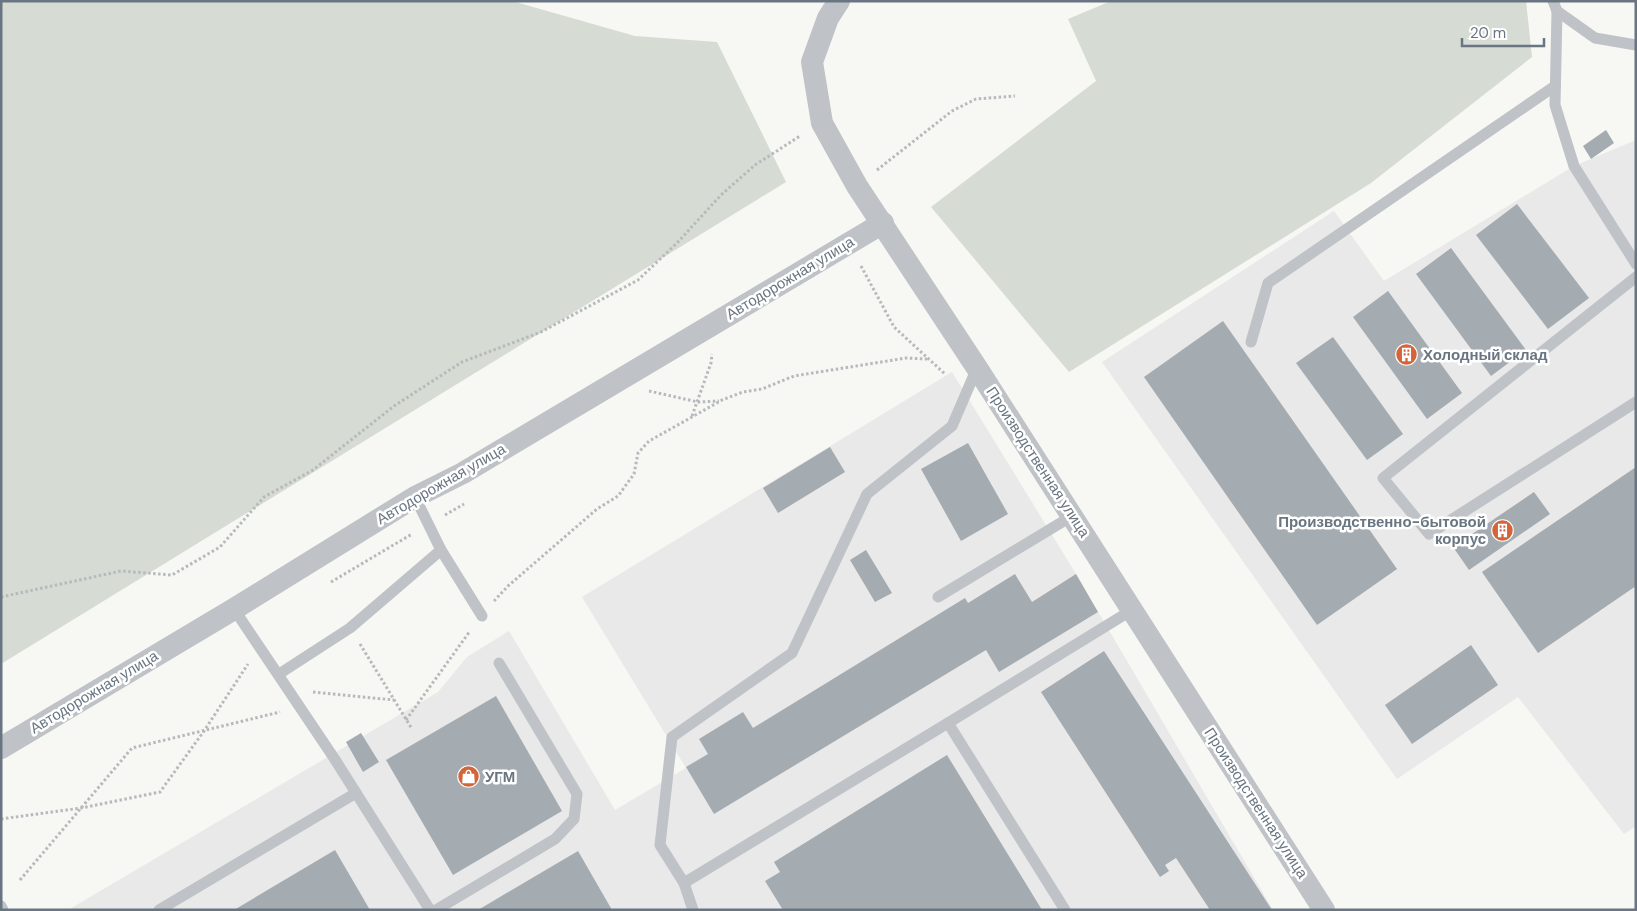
<svg xmlns="http://www.w3.org/2000/svg" width="1637" height="911" font-family="'DM Sans',sans-serif">
<style>
.built{fill:#e8e9e8}
.green{fill:#d6dbd4}
.building{fill:#a4abb1}
.lines{fill:none;stroke-linecap:round;stroke-linejoin:round}
.path{stroke:#b7babc;stroke-width:3;stroke-dasharray:2.5 2.5;stroke-linecap:butt}
.lane{stroke:#bfc2c6;stroke-width:11}
.street{stroke:#bfc2c6;stroke-width:22}
.labels{text-anchor:middle;stroke-width:5;stroke-linejoin:round;paint-order:stroke}
.street-label{font-size:15px;fill:#697682;stroke:#fff}
.poi-label{font-size:15px;font-weight:bold;fill:#697682;stroke:#fff;text-anchor:start}
</style>
<rect width="100%" height="100%" fill="#f7f7f4"/>
<!-- built -->
<g class="built">
<polygon points="1636,140 1636,826 1624,834 1518,697 1397,779 1102,362 1334,211 1384,281 1574,166"/>
<polygon points="952,372 1076,574 1273,910 68,910 438,692 467,657 509,631 615,810 686,768 582,597"/>
</g>
<!-- green -->
<g class="green">
<polygon points="1,1 512,1 635,36 717,42 786,182 1,664"/>
<polygon points="1111,1 1526,1 1532,57 1371,183 1069,372 931,207 1096,81 1068,19"/>
</g>
<!-- building -->
<g class="building">
<polygon points="1606,130 1614,143 1591,159 1583,146"/>
<polygon points="1517,204 1589,298 1548,329 1476,235"/>
<polygon points="1451,248 1526,350 1491,376 1416,274"/>
<polygon points="1388,291 1462,393 1427,419 1353,317"/>
<polygon points="1223,321 1397,569 1317,625 1144,377"/>
<polygon points="1333,337 1403,434 1367,460 1296,363"/>
<polygon points="968,443 1008,514 961,541 921,469"/>
<polygon points="830,447 845,472 778,513 763,488"/>
<polygon points="1636,467 1636,586 1538,653 1482,572"/>
<polygon points="1534,492 1550,514 1469,570 1453,547"/>
<polygon points="866,550 892,593 875,602 850,560"/>
<polygon points="1015,574 1032,602 1076,574 1098,612 999,672 986,650 714,814 686,767 708,754 699,739 743,712 753,728 965,598 968,603"/>
<polygon points="1471,645 1498,685 1412,744 1385,705"/>
<polygon points="1104,651 1272,910 1210,910 1176,858 1165,865 1169,871 1160,877 1041,692"/>
<polygon points="496,696 562,811 453,875 386,760"/>
<polygon points="361,733 379,762 363,772 346,742"/>
<polygon points="947,755 1042,910 783,910 765,881 780,872 774,862"/>
<polygon points="335,850 370,910 234,910"/>
<polygon points="578,851 612,910 478,910"/>
</g>
<g class="lines">
<!-- path -->
<g class="path">
<polyline points="877,170 952,111 976,99 1015,96"/>
<polyline points="861,266 894,327 945,374"/>
<polyline points="649,391 698,402 719,401"/>
<polyline points="692,416 711,363 712,354"/>
<polyline points="445,515 464,504"/>
<polyline points="331,582 412,534"/>
<polyline points="1,597 121,571 172,575 220,547 264,497 313,470 394,406 462,362 541,332 638,280 677,243 721,195 755,165 800,136"/>
<polyline points="494,601 508,586 597,509 618,496 634,474 638,453 649,441 692,417 722,400 743,392 762,389 794,376 906,358 927,359"/>
<polyline points="360,644 412,729"/>
<polyline points="313,692 394,700"/>
<polyline points="406,720 470,631"/>
<polyline points="1,819 81,808 160,792 204,731 248,664"/>
<polyline points="20,880 132,748 280,712"/>
</g>
<!-- lane -->
<g class="lane">
<polyline points="1553,1 1557,11 1595,38 1636,45"/>
<polyline points="1557,11 1555,105 1574,166 1636,264"/>
<polyline points="1636,277 1383,478 1429,534 1636,402"/>
<polyline points="1251,342 1268,283 1555,86"/>
<polyline points="977,368 952,426 867,494 792,653 672,737 660,845 684,883 948,723 1132,610"/>
<polyline points="415,497 441,550 482,616"/>
<polyline points="938,597 1072,516"/>
<polyline points="234,609 334,758 430,910"/>
<polyline points="279,674 350,628 441,550"/>
<polyline points="948,723 1065,910"/>
<polyline points="684,883 693,910"/>
<polyline points="1,906 3,910"/>
<polyline points="159,910 356,793"/>
<polyline points="436,910 555,839 574,819 577,794 499,663"/>
</g>
<!-- street -->
<g class="street">
<polyline points="839,1 828,18 812,62 822,123 857,186 977,368 1324,910"/>
<polyline points="1,748 234,609 415,497 463,473 883,223"/>
</g>
</g>
<!-- icons -->
<defs>
<symbol id="building-disc" viewBox="-11 -11 22 22"><circle r="9.5" fill="#d26539" stroke="#fff"/><path d="M-4-6H4V6H1V3H-1V6H-4ZM-2.5-4.3h1.7v1.8h-1.7ZM.8-4.3h1.7v1.8H.8ZM-2.5-1h1.7V.8h-1.7ZM.8-1h1.7V.8H.8Z" fill="#fff"/></symbol>
<symbol id="shop-disc" viewBox="-11 -11 22 22"><circle r="9.5" fill="#d26539" stroke="#fff"/><path d="M-5-2.5h2.3a2.7 3.5 0 0 1 5.4 0H5L5.5 6h-11ZM-1.5-2.5h3a1.5 2.3 0 0 0-3 0Z" fill="#fff"/></symbol>
</defs>
<g fill-rule="evenodd">
<use href="#building-disc" x="1394" y="342" width="25" height="25"/>
<use href="#building-disc" x="1490" y="518" width="25" height="25"/>
<use href="#shop-disc" x="456" y="764" width="25" height="25"/>
</g>
<g class="labels">
<!-- street labels -->
<g class="street-label">
<text transform="translate(790 278) rotate(-31)" y="5">Автодорожная улица</text>
<text transform="translate(1038 462) rotate(57)" y="5">Производственная улица</text>
<text transform="translate(441 484) rotate(-30)" y="5">Автодорожная улица</text>
<text transform="translate(94 692) rotate(-31)" y="5">Автодорожная улица</text>
<text transform="translate(1256 803) rotate(57)" y="5">Производственная улица</text>
</g>
<!-- poi labels -->
<g class="poi-label">
<text x="1423" y="360">Холодный склад</text>
<text x="1486" y="527" text-anchor="end">Производственно-бытовой<tspan x="1486" dy="17">корпус</tspan></text>
<text x="485" y="782">УГМ</text>
</g>
</g>
<!-- border -->
<rect width="1637" height="911" fill="none" stroke="#697682" stroke-width="5"/>
<!-- scale -->
<path d="M1462 38v8h82v-8" fill="none" stroke="#697682" stroke-width="2.5"/>
<text x="1470" y="38" font-size="15" fill="#697682" stroke="#ffffff" stroke-width="4" paint-order="stroke">20 m</text>
</svg>
